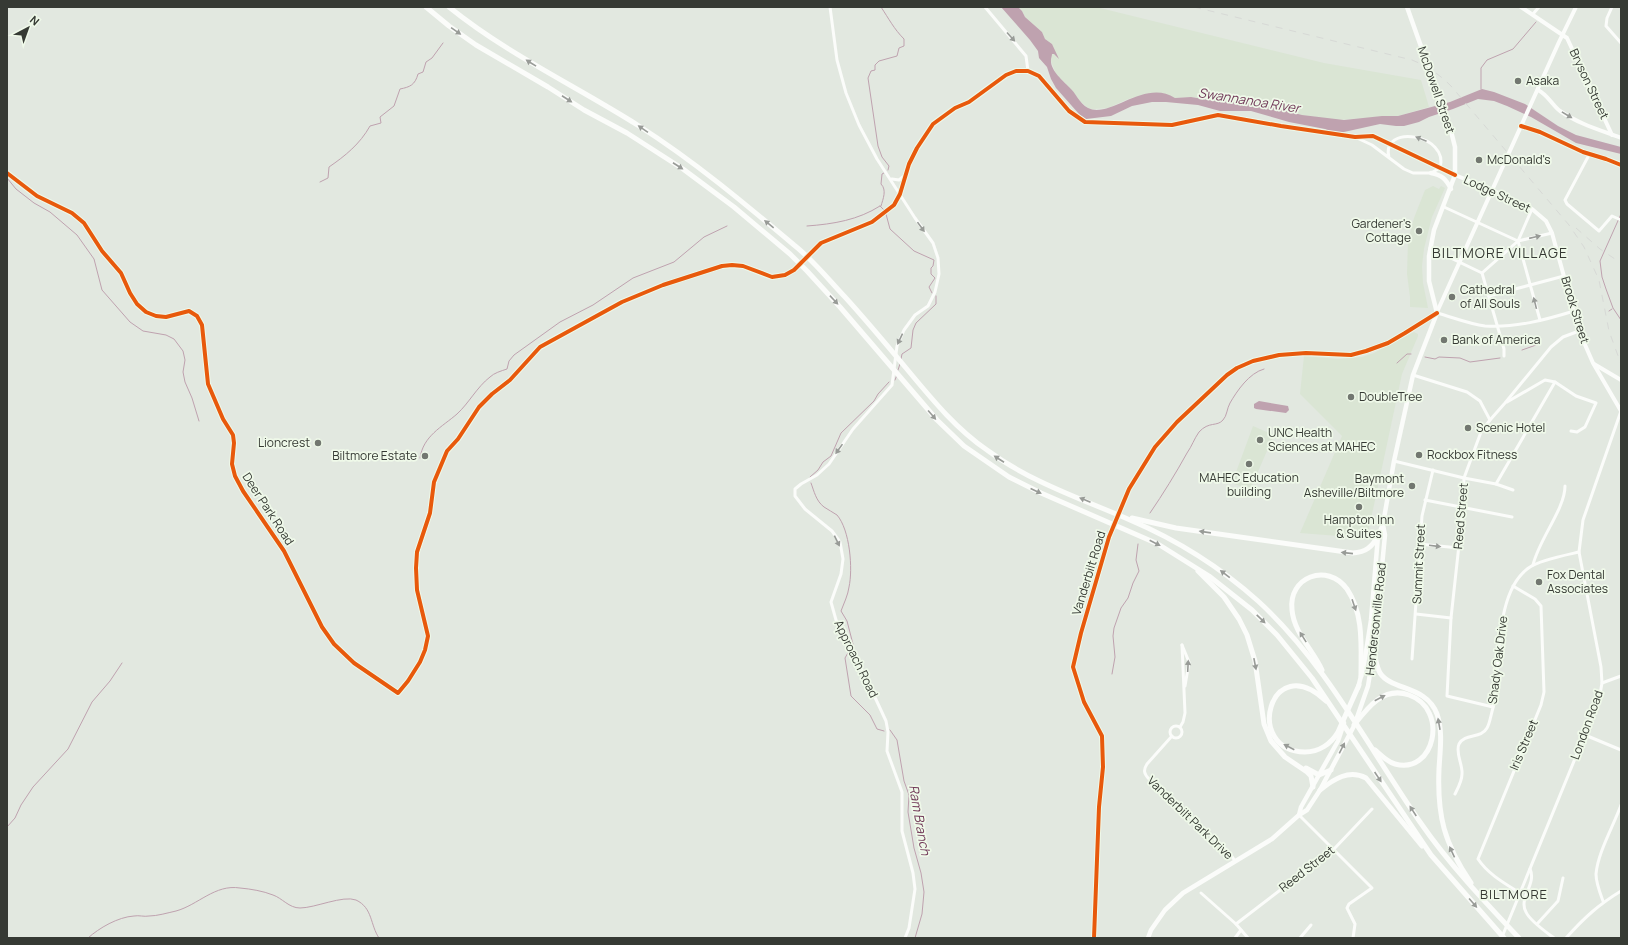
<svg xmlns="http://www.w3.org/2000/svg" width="1628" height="945" font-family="Manrope,sans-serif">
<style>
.built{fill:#dae5d4}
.water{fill:#bfa2af}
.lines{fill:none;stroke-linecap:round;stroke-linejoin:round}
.stream{stroke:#bfa2af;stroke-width:1}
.street{stroke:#fbfcfa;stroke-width:3}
.secondary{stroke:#fbfcfa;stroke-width:4}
.primary{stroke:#fbfcfa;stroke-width:4.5}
.highway{stroke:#fbfcfa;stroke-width:5}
.rail{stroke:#d7d9d6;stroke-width:1;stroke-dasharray:7 7;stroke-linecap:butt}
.cycleway-casing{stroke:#eff9e9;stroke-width:6}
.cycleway{stroke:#e8590c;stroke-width:4}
.oneway{fill:#989b97}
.poi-dot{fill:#727770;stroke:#eff9e9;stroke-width:1.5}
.labels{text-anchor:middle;stroke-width:3.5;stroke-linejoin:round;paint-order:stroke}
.poi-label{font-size:12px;fill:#363a34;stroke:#eff9e9;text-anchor:start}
.street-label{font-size:12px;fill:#363a34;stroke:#eff9e9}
.water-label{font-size:13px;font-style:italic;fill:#703757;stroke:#eff9e9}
.neighbourhood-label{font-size:13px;letter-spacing:1px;fill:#363a34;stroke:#eff9e9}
.quarter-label{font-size:14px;letter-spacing:1px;fill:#363a34;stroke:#eff9e9}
</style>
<rect width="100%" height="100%" fill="#e2e8e0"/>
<!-- built -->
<g class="built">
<polygon points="1018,7 1096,7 1324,63 1421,80 1429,107 1398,116 1336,120 1302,115 1259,104 1209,100 1191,97 1175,98 1162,93 1150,93 1128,99 1108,108 1092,109 1088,108 1080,101 1071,89 1056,74 1051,61 1052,54 1054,54 1058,59 1052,44 1045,39 1042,32 1025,17 1022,11"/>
<polygon points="1433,186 1439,189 1441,186 1445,188 1432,217 1424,249 1422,266 1423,283 1428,308 1410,307 1410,297 1407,274 1408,240 1414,218 1425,190"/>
<polygon points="1414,332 1418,334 1418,336 1402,374 1368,533 1365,533 1364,538 1300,533 1342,436 1300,394 1304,356 1338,359 1362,357 1374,353"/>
<polygon points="1253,426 1274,435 1250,490 1232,483"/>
</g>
<!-- water -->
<g class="water">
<path d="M1001 7H1018L1022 11 1025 17 1042 32 1045 39 1052 44 1059 59 1054 54H1052C1052 56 1051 58 1051 60 1050 70 1063 81 1069 87 1076 93 1079 103 1088 108 1110 119 1145 78 1175 98L1191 97 1209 100 1259 104 1302 115 1344 120 1382 116H1398L1450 102 1482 89 1494 92 1525 104 1558 126 1576 135 1621 147V154L1576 143 1531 117 1507 106 1494 101 1478 99 1453 109 1429 117 1419 122 1404 126H1396L1380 124 1335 134 1325 129 1289 122 1251 111H1220L1198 105 1166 102H1152L1132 106 1111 116 1086 119 1079 114 1056 88 1051 79 1047 67 1039 58 1038 51 1030 40Z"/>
<polygon points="1259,401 1288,406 1289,410 1286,413 1256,409 1254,408 1254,404"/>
</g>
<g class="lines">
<!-- stream -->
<g class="stream">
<path d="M881 7C889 19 894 29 904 39V46L899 48 897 56 879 61 875 65V70L871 71 868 78 878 146 882 157 889 166 888 170"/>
<polyline points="1481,89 1481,68 1487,60 1513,49 1536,22"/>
<polyline points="7,178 16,189 34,203 50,212 77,235 94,259 102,290 130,322 143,331 166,335 174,339 183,351 185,360 183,372 185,382 192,398 199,421"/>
<path d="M320 182 328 178 329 167C345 156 360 144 370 126L381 123 380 117 394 106 400 89C410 87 415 85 418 74L423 72 426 62 432 58 443 43"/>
<polyline points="880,206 884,210"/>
<path d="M881 206C883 199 887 190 881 184L882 174 884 173"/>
<polyline points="886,214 890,229 914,251 934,260 933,266 931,268 931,274 935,278 929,287 932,293"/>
<polyline points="1621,214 1600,261 1602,277 1606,289 1613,308 1621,320"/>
<path d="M807 226C834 224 858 220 880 206"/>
<polyline points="1609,311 1612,309"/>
<polyline points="1522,350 1539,344"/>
<polyline points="1425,357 1435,359 1439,357 1460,358 1470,362 1500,358"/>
<polyline points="901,359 902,354 911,348 913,330 916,323 936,304 936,296"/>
<polyline points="1397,363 1407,354 1411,354"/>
<polyline points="898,370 900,364"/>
<polyline points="895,380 897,375"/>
<path d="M420 458C423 436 442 427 457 414 469 403 477 387 490 377 494 373 501 371 507 369L509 361 514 355 560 322 593 305 633 278 674 262 704 237 727 226"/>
<polyline points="810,477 818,470 823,462 831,456 841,433 874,401 878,394 889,382"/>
<path d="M811 483C814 491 816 501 824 507 828 510 833 512 837 515 850 530 853 569 849 587 848 595 844 603 841 611L847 621 854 648"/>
<path d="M1150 513C1163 494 1176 473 1187 453 1192 446 1194 439 1199 432 1209 421 1217 427 1223 420 1227 416 1227 408 1230 403 1237 391 1249 373 1264 369"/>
<polyline points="849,651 845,658 851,696 870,715 877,729 884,731"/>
<polyline points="1112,674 1115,657 1113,636 1114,628 1121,608 1128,598 1133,583 1139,571 1136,560 1138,544"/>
<polyline points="890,730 897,740 904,781 909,795 908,812 914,848 921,873 924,892 922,914 915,938"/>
<polyline points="7,827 15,818 21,805 33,787 68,749 92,702 110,681 122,663"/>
<path d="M88 938C99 928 118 917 134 916 139 915 144 917 149 916 157 916 167 913 176 911 198 905 215 884 240 888 251 889 263 891 273 895 282 898 289 908 300 908 315 908 343 895 356 900 373 908 370 925 379 938"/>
</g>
<!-- street -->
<g class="street">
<polyline points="830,7 837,60 846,93 859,125 877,159 915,218 933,243 938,258 939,274 935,292 928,306 915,315 904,330 897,346 892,385 853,429 829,464 817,475 801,484 795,489 795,496 805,509 832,531 840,542 843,559 841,574 831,602 836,620 866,678 886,721 888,732 887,751 902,792 902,831 913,873 915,889 909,928 905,938"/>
<polyline points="985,7 1026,56 1028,71"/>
<polyline points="1612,7 1607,18 1606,26 1621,43"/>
<polyline points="1533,14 1539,7"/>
<polyline points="1521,126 1540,132 1583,152 1606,159 1621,165"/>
<path d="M1357 138 1372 145 1404 169 1413 173H1431L1440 168C1450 134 1380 123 1389 158"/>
<polyline points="1376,138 1455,175"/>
<polyline points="1589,155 1565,200 1567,204 1599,231 1612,216 1621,220"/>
<polyline points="7,173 37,196 72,213 84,223 102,251 121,273 130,293 137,304 146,312 156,316 166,317 189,311 197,316 202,325 208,384 223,419 233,435 234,443 232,464 235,476 243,491 284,551 322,627 334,644 354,663 398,693 408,681 420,662 425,650 428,636 417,590 416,568 417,552 430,513 434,482 447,451 458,439 479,407 492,394 510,380 540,347 622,302 663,285 722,266 732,265 743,266 772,277 785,275 794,270 821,243 872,222 894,205 900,194 909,164 917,148 933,124 955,108 969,102 1006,75 1016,71 1028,71 1039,76 1069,111 1085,122 1172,125 1218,115 1281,126 1335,134 1355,137 1373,136"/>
<polyline points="892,179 899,180 904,176"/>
<polyline points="1444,207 1518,241 1540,320"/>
<polyline points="1518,241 1552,233"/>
<polyline points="1430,248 1482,273 1504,349 1504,356"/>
<polyline points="1482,273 1518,241 1532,209"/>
<polyline points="1489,296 1564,276"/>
<polyline points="1413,375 1467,392 1480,401 1490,420"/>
<polyline points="1507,402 1545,380 1555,382 1576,396 1596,403 1585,427 1577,432 1571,431"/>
<polyline points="1394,461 1464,478 1496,484 1513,490"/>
<polyline points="1496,484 1555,382"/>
<polyline points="1425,500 1512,517"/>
<polyline points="1419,544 1459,548"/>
<path d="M1533 565C1539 539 1565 509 1565 486"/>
<path d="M1513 586 1535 599 1541 606 1544 692 1541 705 1478 859C1488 874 1504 883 1520 893"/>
<polyline points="1416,614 1451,618"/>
<polyline points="1182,645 1189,662 1185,686"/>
<polyline points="1412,659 1422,516 1433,470"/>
<polyline points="1602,683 1621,676"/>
<polyline points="1493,707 1447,696 1451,618 1463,508 1464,478 1481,432 1490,420 1505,403 1551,347 1563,337 1579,331"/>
<circle cx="1176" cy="732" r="6"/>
<polyline points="1180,727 1183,722 1185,713 1182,645"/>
<polyline points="1585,735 1621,750"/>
<path d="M1172 736 1147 764C1143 770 1144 774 1149 779L1229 852 1235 861"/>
<path d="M1455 794C1458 788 1462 781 1462 774 1463 765 1455 753 1459 744 1465 733 1481 739 1487 728 1490 723 1491 714 1493 708 1501 668 1493 591 1530 567 1540 560 1566 555 1579 552"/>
<polyline points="1299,815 1372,888 1349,904 1347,908 1355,924 1353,938"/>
<path d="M1530 869C1537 884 1518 898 1526 912 1530 921 1546 932 1554 938"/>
<polyline points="1201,893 1236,924 1248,938"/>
<path d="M1603 901C1600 893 1596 883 1596 874 1598 852 1613 827 1621 805"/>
<polyline points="1236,924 1334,849 1372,809"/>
<polyline points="1537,924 1558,901 1563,878"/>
<polyline points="1502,937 1599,700 1602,683 1601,667 1579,552 1583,520 1621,411"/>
<path d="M1094 938 1099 807 1103 767 1102 736 1084 702 1073 667 1081 633 1109 537 1129 489 1155 447 1177 422 1227 375 1237 368 1253 361 1279 355 1306 353 1351 355 1366 351 1388 343 1405 333 1437 313C1452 317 1469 324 1485 326 1515 328 1545 320 1574 311"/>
<polyline points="1235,938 1241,930"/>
<polyline points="1300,938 1311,925"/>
<path d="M1566 938C1584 918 1598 905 1621 891"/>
</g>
<!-- secondary -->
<g class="secondary">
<polyline points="1521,7 1567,38 1612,135"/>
<path d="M1538 90C1548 95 1552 105 1560 111 1579 124 1600 130 1621 138"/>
<polyline points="1455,175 1492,190 1532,209 1546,221 1552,233 1579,331 1593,363 1621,411"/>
<polyline points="1437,312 1559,42 1576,7"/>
<polyline points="1594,364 1621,380"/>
</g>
<!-- primary -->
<g class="primary">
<path d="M1431 173C1442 175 1446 179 1451 189"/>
<polyline points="1358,688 1364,664 1371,620 1378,536 1383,524 1394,461 1413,375 1437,313 1429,281 1429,256 1434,230 1455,175 1455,147 1451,131 1407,7"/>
<polyline points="1299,815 1301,807 1338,741 1344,723"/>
<polyline points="1148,938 1151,930 1165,910 1183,893 1272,839 1299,815 1307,810 1320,790 1354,726 1368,686 1374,649 1385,535 1383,525"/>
</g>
<!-- highway -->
<g class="highway">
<polyline points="426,7 449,26 476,45 548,87 584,110 627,133 683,169 734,207 790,254 807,271 840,307 937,420 964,446 1009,477 1041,493 1158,544 1209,576 1252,610 1277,635 1312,678 1431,855 1504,938"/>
<path d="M449 7C507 54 576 86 639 126 694 161 744 203 794 245 813 260 828 279 845 297 866 320 886 344 906 368 931 398 955 428 987 450 1030 482 1082 499 1130 520 1177 540 1220 567 1258 601 1326 663 1368 747 1420 822 1449 864 1484 901 1519 938"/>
<path d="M1132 518 1176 528 1353 553C1366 552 1372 547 1378 536"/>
<polyline points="1198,571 1224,597 1239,619 1247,635 1255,661 1264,724 1271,741 1285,757 1307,772 1311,776 1313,787"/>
<path d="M1374 649C1375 657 1376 666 1380 673 1392 691 1426 685 1437 714 1443 731 1440 751 1439 769 1437 816 1444 843 1471 883"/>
<path d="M1322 670C1313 650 1294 633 1292 610 1288 577 1327 562 1347 589 1364 614 1361 647 1361 676"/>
<path d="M1326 701C1270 648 1243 751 1305 752 1319 752 1331 744 1338 732L1359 685"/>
<path d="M1354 725C1368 707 1384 686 1409 695 1449 709 1435 775 1395 764 1387 762 1381 755 1375 750"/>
<polyline points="1306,768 1319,775 1331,770"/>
<path d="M1320 790C1334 779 1349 769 1366 778L1422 846"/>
</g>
<!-- rail -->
<g class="rail">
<path d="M1194 7 1412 60C1427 66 1439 74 1451 86L1569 225 1584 247 1599 280 1609 331 1621 364"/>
<polyline points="1576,228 1600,249 1621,263"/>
</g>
<defs>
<g id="cycleway">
<polyline points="1521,126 1540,132 1583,152 1606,159 1621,165"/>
<polyline points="7,173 37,196 72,213 84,223 102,251 121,273 130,293 137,304 146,312 156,316 166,317 189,311 197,316 202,325 208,384 223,419 233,435 234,443 232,464 235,476 243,491 284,551 322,627 334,644 354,663 398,693 408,681 420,662 425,650 428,636 417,590 416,568 417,552 430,513 434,482 447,451 458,439 479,407 492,394 510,380 540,347 622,302 663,285 722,266 732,265 743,266 772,277 785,275 794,270 821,243 872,222 894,205 900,194 909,164 917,148 933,124 955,108 969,102 1006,75 1016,71 1028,71 1039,76 1069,111 1085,122 1172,125 1218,115 1281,126 1335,134 1355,137 1373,136 1455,175"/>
<polyline points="1094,938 1099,807 1103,767 1102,736 1084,702 1073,667 1081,633 1109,537 1129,489 1155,447 1177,422 1227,375 1237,368 1253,361 1279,355 1306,353 1351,355 1366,351 1388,343 1405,333 1437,313"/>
</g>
</defs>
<!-- cycleway casing -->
<use href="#cycleway" class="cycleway-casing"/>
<!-- cycleway -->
<use href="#cycleway" class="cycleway"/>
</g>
<!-- one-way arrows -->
<defs><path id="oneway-solid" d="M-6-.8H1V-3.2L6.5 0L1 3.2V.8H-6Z"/></defs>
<g class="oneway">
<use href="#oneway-solid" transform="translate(456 31) rotate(35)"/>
<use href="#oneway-solid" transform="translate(1011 37) rotate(48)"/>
<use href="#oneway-solid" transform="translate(531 63) rotate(-148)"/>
<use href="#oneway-solid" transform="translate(567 99) rotate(33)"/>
<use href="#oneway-solid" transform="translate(1567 115) rotate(31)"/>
<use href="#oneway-solid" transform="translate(643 129) rotate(-146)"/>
<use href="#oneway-solid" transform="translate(1421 139) rotate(-158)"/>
<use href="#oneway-solid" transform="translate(678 166) rotate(33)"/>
<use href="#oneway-solid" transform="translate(769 224) rotate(-141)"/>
<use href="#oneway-solid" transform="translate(921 227) rotate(54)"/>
<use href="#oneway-solid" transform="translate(1535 237) rotate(-13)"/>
<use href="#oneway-solid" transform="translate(834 300) rotate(47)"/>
<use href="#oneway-solid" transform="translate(1535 303) rotate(-104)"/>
<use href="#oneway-solid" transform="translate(900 339) rotate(115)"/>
<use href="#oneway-solid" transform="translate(932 415) rotate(49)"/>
<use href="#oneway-solid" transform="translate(839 449) rotate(125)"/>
<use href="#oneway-solid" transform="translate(999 459) rotate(-147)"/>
<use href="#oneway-solid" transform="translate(1036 491) rotate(25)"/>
<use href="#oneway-solid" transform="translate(1085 500) rotate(-157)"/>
<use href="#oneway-solid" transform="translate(1205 532) rotate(-172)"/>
<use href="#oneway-solid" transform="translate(837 541) rotate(64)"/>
<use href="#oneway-solid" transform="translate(1155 543) rotate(27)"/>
<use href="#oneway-solid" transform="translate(1435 546) rotate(7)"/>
<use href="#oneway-solid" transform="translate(1347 553) rotate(-174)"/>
<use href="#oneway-solid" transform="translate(1225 574) rotate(-143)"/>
<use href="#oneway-solid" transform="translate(1354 605) rotate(71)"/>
<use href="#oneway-solid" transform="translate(1261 619) rotate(44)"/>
<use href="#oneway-solid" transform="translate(1303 637) rotate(-122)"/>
<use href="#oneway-solid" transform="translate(1255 664) rotate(79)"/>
<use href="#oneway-solid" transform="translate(1188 666) rotate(-87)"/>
<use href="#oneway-solid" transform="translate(1380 698) rotate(-28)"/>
<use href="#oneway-solid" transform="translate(1439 724) rotate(-100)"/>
<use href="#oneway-solid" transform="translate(1289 747) rotate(-153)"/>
<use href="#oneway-solid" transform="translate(1342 748) rotate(-63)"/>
<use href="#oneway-solid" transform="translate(1378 777) rotate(56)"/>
<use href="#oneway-solid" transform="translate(1413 811) rotate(-123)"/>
<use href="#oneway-solid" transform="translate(1452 852) rotate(-115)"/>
<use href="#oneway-solid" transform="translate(1473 903) rotate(49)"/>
</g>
<!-- markers -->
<g class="poi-dot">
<circle cx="1518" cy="81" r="4"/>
<circle cx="1479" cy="160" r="4"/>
<circle cx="1419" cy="231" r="4"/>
<circle cx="1452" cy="297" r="4"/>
<circle cx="1444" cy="340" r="4"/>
<circle cx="1351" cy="397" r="4"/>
<circle cx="1468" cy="428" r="4"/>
<circle cx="1260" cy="440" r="4"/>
<circle cx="318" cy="443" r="4"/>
<circle cx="1419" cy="455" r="4"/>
<circle cx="425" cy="456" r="4"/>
<circle cx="1249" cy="464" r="4"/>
<circle cx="1412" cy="486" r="4"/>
<circle cx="1359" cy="507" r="4"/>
<circle cx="1539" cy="582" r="4"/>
</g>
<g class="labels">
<!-- poi labels -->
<g class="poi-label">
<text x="1526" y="85">Asaka</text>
<text x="1487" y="164">McDonald's</text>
<text x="1411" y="228" text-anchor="end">Gardener's<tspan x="1411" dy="14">Cottage</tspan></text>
<text x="1460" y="294">Cathedral<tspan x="1460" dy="14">of All Souls</tspan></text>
<text x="1452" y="344">Bank of America</text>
<text x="1359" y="401">DoubleTree</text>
<text x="1476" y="432">Scenic Hotel</text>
<text x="1268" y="437">UNC Health<tspan x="1268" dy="14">Sciences at MAHEC</tspan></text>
<text x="310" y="447" text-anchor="end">Lioncrest</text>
<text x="1427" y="459">Rockbox Fitness</text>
<text x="417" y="460" text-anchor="end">Biltmore Estate</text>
<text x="1249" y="482" text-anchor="middle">MAHEC Education<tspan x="1249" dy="14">building</tspan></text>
<text x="1404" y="483" text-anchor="end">Baymont<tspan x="1404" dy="14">Asheville/Biltmore</tspan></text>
<text x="1359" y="524" text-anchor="middle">Hampton Inn<tspan x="1359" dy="14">&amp; Suites</tspan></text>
<text x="1547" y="579">Fox Dental<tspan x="1547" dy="14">Associates</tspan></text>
</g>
<!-- street labels -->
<g class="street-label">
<text transform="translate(1589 84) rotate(65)" y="4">Bryson Street</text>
<text transform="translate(1436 90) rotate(71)" y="4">McDowell Street</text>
<text transform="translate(1497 194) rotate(25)" y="4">Lodge Street</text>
<text transform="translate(1575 310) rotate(73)" y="4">Brook Street</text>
<text transform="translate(268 509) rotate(57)" y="4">Deer Park Road</text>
<text transform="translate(1461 516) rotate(-85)" y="4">Reed Street</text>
<text transform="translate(1419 564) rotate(-87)" y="4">Summit Street</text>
<text transform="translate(1089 573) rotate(-73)" y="4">Vanderbilt Road</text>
<text transform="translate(1376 619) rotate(-84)" y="4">Hendersonville Road</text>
<text transform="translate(856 659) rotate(64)" y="4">Approach Road</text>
<text transform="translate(1498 660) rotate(-83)" y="4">Shady Oak Drive</text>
<text transform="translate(1587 725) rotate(-70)" y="4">London Road</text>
<text transform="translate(1524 745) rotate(-67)" y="4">Iris Street</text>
<text transform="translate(1190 818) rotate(44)" y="4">Vanderbilt Park Drive</text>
<text transform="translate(1307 869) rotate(-38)" y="4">Reed Street</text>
</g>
<!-- water labels -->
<g class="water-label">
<text transform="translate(1249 100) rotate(9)" y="5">Swannanoa River</text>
<text transform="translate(920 820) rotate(80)" y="5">Ram Branch</text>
</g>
<!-- neighbourhood labels -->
<g class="neighbourhood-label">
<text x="1514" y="899">BILTMORE</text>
</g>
<!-- quarter labels -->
<g class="quarter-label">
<text x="1500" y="258">BILTMORE VILLAGE</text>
</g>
</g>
<!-- border -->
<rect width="1628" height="945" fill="none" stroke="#363a34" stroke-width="16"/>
<!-- north arrow -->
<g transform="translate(28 28) rotate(41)" stroke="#eff9e9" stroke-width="3" paint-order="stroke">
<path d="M0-3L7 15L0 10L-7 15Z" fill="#363a34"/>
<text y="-6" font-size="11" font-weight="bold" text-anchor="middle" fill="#363a34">N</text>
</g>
</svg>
